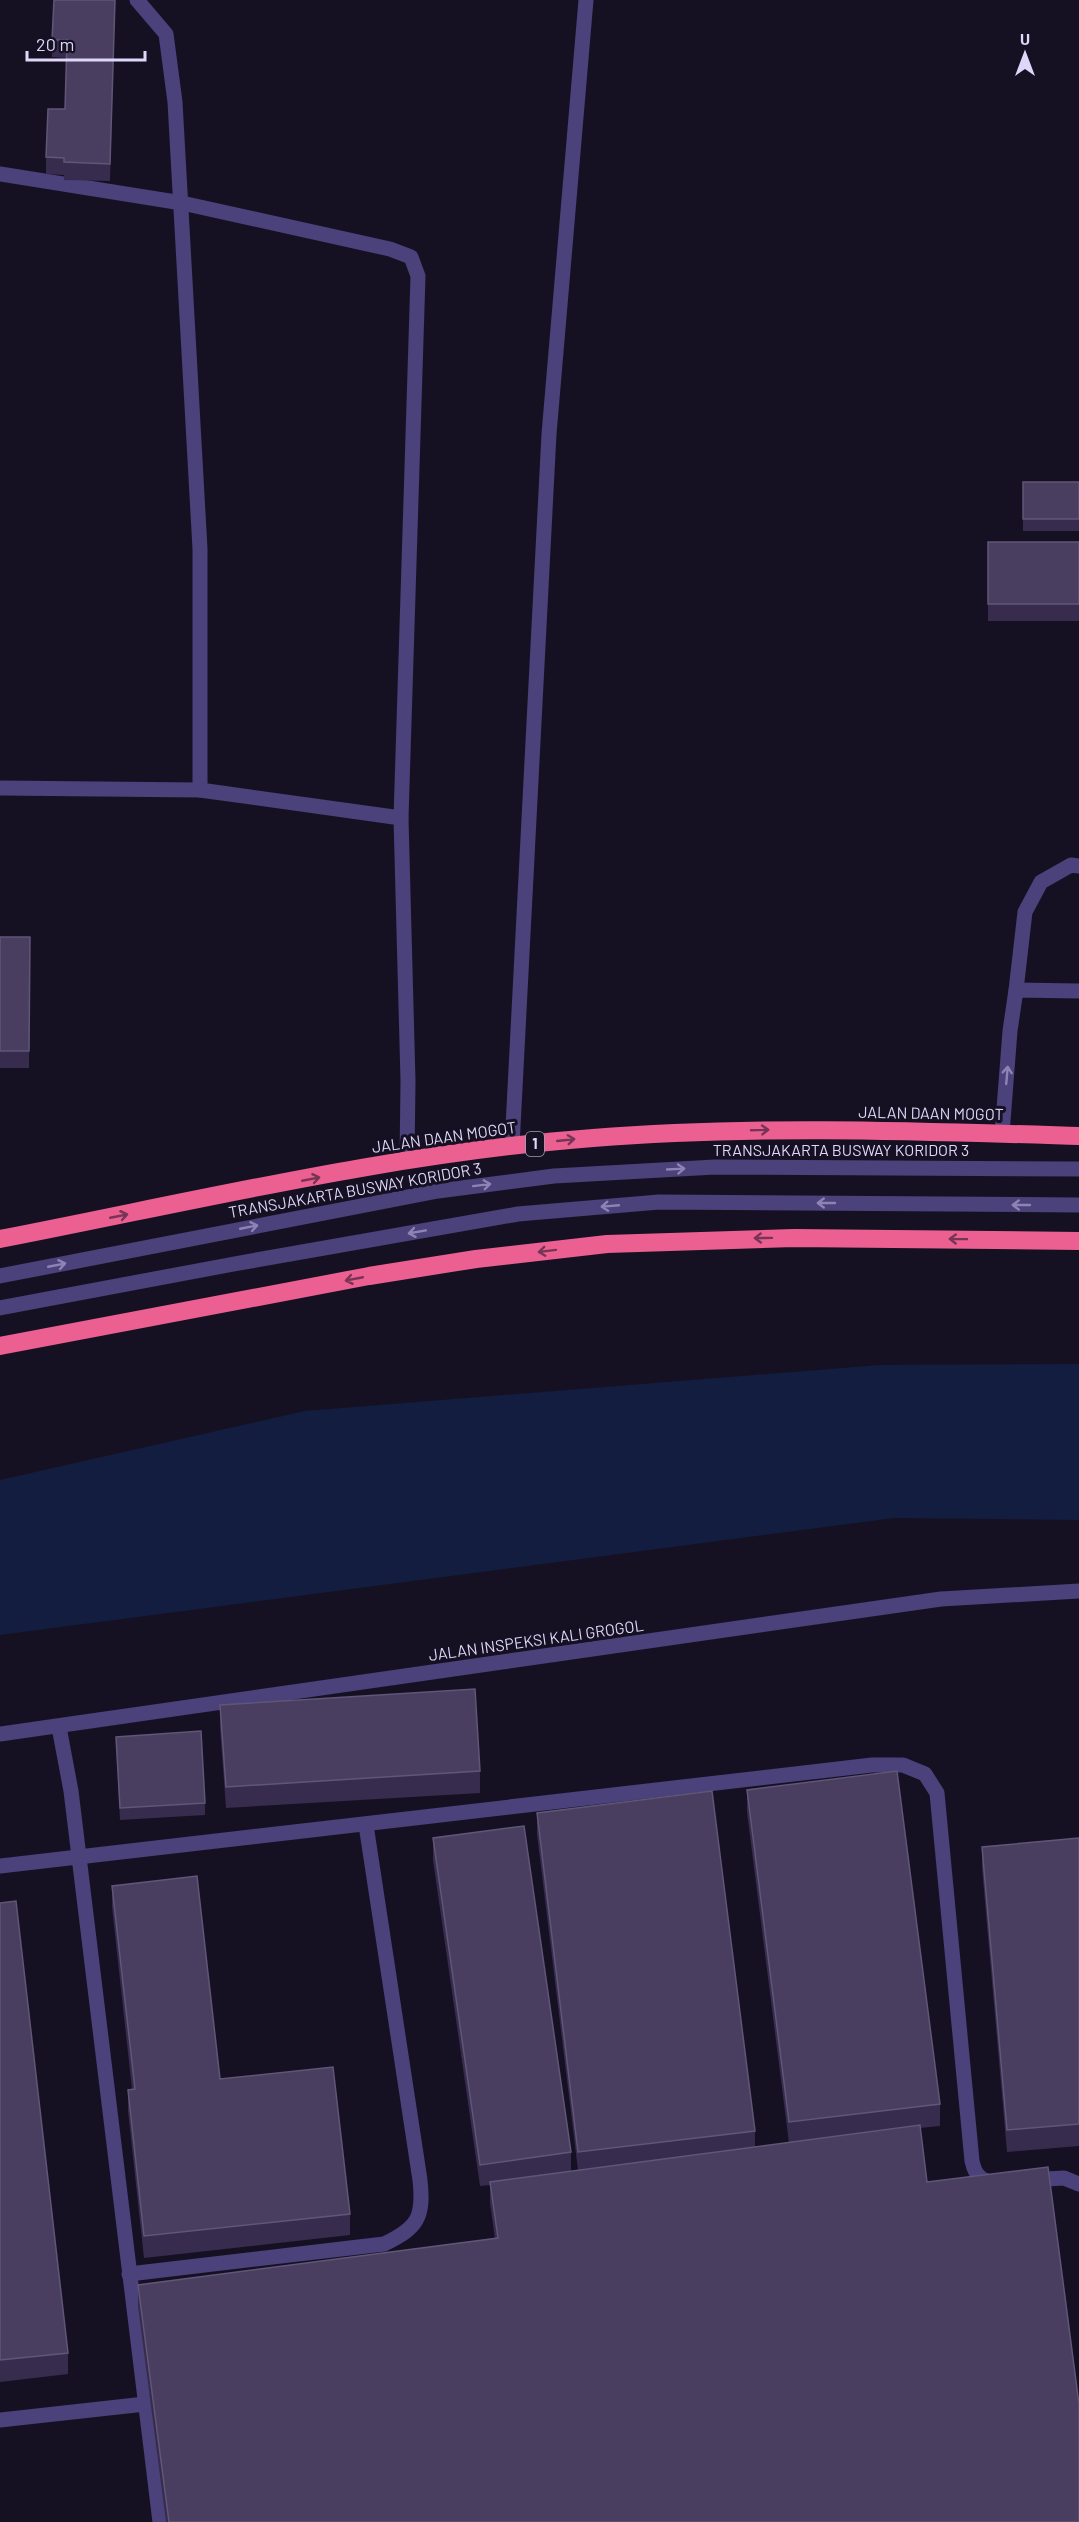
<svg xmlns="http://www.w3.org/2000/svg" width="1079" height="2522" font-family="Barlow,sans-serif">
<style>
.water{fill:#121d40}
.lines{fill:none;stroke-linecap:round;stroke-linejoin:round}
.minor{stroke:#4b417b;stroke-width:15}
.highway{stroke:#ec6091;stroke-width:18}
.wall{fill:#372c4e}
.shaded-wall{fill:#221935}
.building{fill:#493e60;stroke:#605678;stroke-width:1.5}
.oneway{stroke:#8e84b4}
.oneway2{stroke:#763554}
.labels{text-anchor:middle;stroke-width:6;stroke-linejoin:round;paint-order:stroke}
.shield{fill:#161122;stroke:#a39cb9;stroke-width:1.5}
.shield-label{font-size:15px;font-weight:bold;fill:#dfd7fa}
.street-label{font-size:16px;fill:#dfd7fa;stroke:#161122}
</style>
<rect width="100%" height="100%" fill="#161122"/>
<!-- water -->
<polygon class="water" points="1079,1364 1079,1520 894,1518 0,1635 0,1480 305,1411 880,1365"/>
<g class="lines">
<!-- minor -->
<g class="minor">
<polyline points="137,0 166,34 175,102 200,549 200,790 401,818 408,1081 407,1160"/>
<polyline points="0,174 182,203 390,249 411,257 418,276 401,818"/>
<polyline points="0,788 200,790"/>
<polyline points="1016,990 1025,912 1041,882 1071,865 1079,866"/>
<polyline points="1002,1134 1010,1031 1016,990 1079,991"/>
<polyline points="512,1146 549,434 586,0"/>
<polyline points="0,1276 438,1191 554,1176 715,1167 1079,1169"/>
<polyline points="0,1308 234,1264 518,1214 659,1202 1079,1205"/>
<polyline points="59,1727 71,1791 160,2522"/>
<polyline points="0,1734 941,1599 1079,1591"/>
<path d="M0 1866 872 1765H903L925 1774 937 1793 972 2161C975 2175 981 2182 996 2182"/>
<polyline points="1029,2180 1064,2178 1079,2184"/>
<path d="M129 2274 384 2244C418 2228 424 2217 420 2180L366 1825"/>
<polyline points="0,2420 145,2404"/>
</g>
<!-- highway -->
<g class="highway">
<path d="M0 1239C196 1201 393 1153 593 1138 754 1125 917 1131 1079 1136"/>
<polyline points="0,1346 369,1276 476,1259 607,1244 794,1238 1079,1241"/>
</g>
</g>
<!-- wall -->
<g class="wall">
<polygon points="115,0 110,181 64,180 64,175 46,174 46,157 65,109 67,58 52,57 52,40"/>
<rect x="1023" y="482" width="56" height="49"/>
<rect x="988" y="542" width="91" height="79"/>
<polygon points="0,937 30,937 29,1068 0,1068"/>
<polygon points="220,1705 480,1771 480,1793 226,1808 220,1727"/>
<polygon points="116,1737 205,1803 205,1815 120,1820"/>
<polygon points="747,1790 940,2104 940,2126 920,2128 927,2182 1079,2522 166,2522 138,2306 138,2285 495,2239 490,2203 490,2185 480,2186 433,1860 433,1838 571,2152 571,2171 578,2170 537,1834 537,1813 755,2131 755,2147 789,2143 747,1812"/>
<polygon points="1079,1838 1079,2146 1007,2152 982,1868 982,1847"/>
<polygon points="112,1886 220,2079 350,2214 350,2235 144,2258 128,2111 128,2090 132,2089 112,1907"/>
<polygon points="0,1903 68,2353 68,2374 0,2382"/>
</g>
<!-- shaded-wall -->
<polygon class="shaded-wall" points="115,0 110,181 110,164"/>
<!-- building -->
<g class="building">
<polygon points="54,0 115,0 110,164 64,162 64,158 46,157 48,109 65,109 67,40 52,40"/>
<rect x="1023" y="482" width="56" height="37"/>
<rect x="988" y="542" width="91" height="62"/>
<polygon points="0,937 30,937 29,1051 0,1051"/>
<polygon points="475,1689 480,1771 226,1787 220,1705"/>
<polygon points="201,1731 205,1803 120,1808 116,1737"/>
<polygon points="897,1771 940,2104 789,2122 747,1790"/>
<polygon points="712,1791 755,2131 578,2152 537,1813"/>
<polygon points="524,1826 571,2152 480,2165 433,1838"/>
<polygon points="1079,1838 1079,2124 1007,2130 982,1847"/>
<polygon points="197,1876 220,2079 333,2067 350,2214 144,2236 128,2090 135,2089 112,1886"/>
<polygon points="16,1901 68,2353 0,2360 0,1903"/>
<polygon points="920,2125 927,2182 1048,2167 1079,2404 1079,2522 169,2522 138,2285 498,2238 490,2182"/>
</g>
<!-- one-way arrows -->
<defs><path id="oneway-shaft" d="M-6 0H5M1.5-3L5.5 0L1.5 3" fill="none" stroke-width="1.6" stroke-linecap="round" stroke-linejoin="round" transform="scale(1.5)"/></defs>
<g class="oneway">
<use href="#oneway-shaft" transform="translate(1007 1075) rotate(-85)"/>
<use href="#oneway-shaft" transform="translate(676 1169) rotate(-3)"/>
<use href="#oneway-shaft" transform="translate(482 1185) rotate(-7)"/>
<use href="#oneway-shaft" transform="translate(826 1203) rotate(-180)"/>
<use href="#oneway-shaft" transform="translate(1021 1205) rotate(-180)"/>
<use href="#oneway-shaft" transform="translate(610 1206) rotate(175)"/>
<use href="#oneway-shaft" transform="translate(249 1227) rotate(-11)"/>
<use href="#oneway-shaft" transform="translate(417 1232) rotate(170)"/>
<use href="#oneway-shaft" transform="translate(57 1265) rotate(-11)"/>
</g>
<g class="oneway2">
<use href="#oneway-shaft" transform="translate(760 1130) rotate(-2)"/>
<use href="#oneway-shaft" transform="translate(566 1140) rotate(-6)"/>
<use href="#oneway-shaft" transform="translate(311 1179) rotate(-11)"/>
<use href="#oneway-shaft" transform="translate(119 1216) rotate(-11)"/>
<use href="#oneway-shaft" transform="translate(763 1238) rotate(179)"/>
<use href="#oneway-shaft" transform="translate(958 1239) rotate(-179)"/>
<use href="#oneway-shaft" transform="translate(547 1251) rotate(173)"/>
<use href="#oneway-shaft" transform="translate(354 1279) rotate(169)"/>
</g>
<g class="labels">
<!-- shield labels -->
<rect class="shield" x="526" y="1132" width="18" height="24" rx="4.5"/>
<g class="shield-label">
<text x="535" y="1149">1</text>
</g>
<!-- street labels -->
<g class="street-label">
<text transform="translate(931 1113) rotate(1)" y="6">JALAN DAAN MOGOT</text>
<text transform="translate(444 1137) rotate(-8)" y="6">JALAN DAAN MOGOT</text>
<text x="841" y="1156">TRANSJAKARTA BUSWAY KORIDOR 3</text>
<text transform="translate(355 1190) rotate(-10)" y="6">TRANSJAKARTA BUSWAY KORIDOR 3</text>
<text transform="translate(536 1640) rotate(-8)" y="6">JALAN INSPEKSI KALI GROGOL</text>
</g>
</g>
<!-- north arrow -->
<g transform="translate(1025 54)" stroke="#161122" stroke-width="4.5" paint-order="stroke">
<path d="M0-4.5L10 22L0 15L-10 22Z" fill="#dfd7fa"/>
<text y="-9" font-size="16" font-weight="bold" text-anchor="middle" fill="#dfd7fa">U</text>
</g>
<!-- scale -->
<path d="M27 51v9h118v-9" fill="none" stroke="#dfd7fa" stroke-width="3"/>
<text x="36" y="51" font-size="18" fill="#dfd7fa" stroke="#161122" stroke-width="4.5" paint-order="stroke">20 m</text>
</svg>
